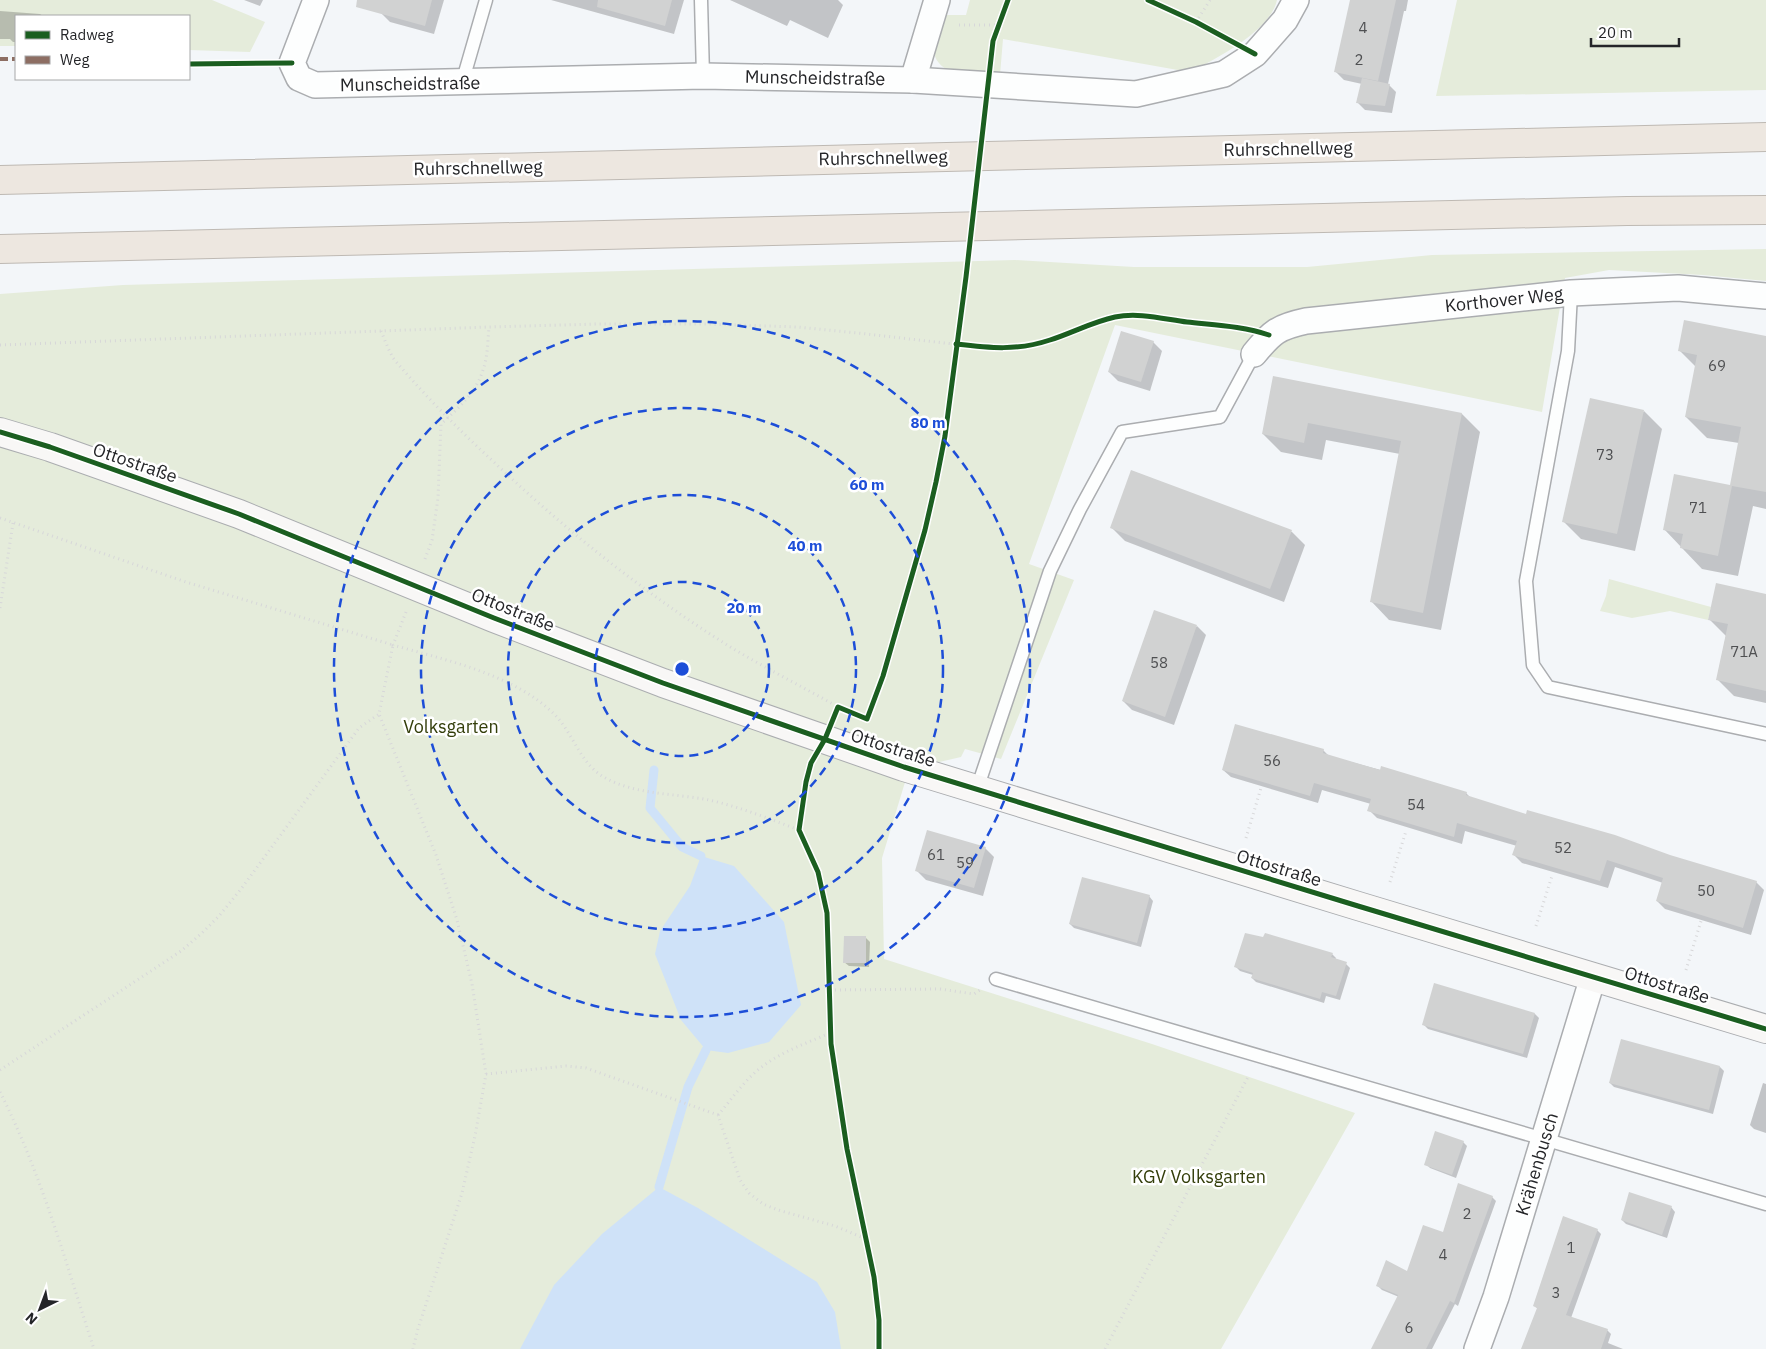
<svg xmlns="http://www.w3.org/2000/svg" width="1766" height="1349" font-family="'IBM Plex Sans',sans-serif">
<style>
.green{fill:#e5ecdb}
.water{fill:#cfe2f8}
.shadow{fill:#0003}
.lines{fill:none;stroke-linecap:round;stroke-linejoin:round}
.stream{stroke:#cfe2f8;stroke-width:9}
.building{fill:#d1d2d2}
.lane-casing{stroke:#abadb0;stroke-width:15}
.street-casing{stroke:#abadb0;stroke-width:28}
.secondary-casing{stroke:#abadb0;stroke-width:30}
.highway-casing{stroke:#beb9b3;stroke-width:30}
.path{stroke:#d7d7d9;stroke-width:3;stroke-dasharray:1 4;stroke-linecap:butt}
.lane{stroke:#fdfefe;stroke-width:12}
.street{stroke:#fdfefe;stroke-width:25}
.secondary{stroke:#f8f7f6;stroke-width:28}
.highway{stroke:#ede7e0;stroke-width:28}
.quiet{stroke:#8d6e63;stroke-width:4;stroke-dasharray:8 4;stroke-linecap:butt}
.cycleway-casing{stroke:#fff;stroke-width:8}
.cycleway{stroke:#1b5e20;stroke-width:5}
.ring{fill:none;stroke:#1d4ed8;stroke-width:2.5;stroke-dasharray:9 6}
.labels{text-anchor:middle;stroke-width:5;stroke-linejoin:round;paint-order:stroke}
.number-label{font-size:15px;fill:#4f5052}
.street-label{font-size:18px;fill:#242528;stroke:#fff}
.park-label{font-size:18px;fill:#333e0a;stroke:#fff}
.centre{fill:#1d4ed8;stroke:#fff;stroke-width:2.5}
.ring-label{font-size:15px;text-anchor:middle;font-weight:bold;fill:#1d4ed8;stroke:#fff;stroke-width:5;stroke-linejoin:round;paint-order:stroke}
</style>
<rect width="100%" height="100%" fill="#f3f6f9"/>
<!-- green -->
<g class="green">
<polygon points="0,0 212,0 265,22 250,52 189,50 189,16 16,16 16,46 0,46"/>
<path d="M970 0H1277C1271 30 1215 60 1189 72L1003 39 1000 75C976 74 929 80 934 42 936 33 940 24 943 15H966Z"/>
<polygon points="1457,0 1766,0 1766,90 1436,96"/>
<polygon points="1766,249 1766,281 1703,275 1609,270 1565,278 1542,412 1115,325 1029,564 1074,580 1001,759 965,749 961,757 909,769 882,858 884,959 1152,1044 1355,1113 1221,1349 0,1349 0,294 123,285 1015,260 1134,267 1307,267 1432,255"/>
<polygon points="1609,579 1711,607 1708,620 1670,611 1632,618 1600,611 1606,596"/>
</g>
<!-- water -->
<g class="water">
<polygon points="701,856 734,866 784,922 801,1005 769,1042 728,1053 706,1050 681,1020 655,954 660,931 690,886"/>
<polygon points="659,1187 698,1208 817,1282 835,1312 841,1349 520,1349 554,1285 602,1234"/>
</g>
<!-- shadow -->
<g class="shadow">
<polygon points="244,0 263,0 260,6"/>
<polygon points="385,0 444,0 434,34 390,22 381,13"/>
<polygon points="551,0 684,0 674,34"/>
<polygon points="730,0 838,0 843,5 828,38 790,20 787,26"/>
<polygon points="1351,0 1408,0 1406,11 1404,11 1388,84 1396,92 1392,113 1365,110 1357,102 1362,84 1344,80 1335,71"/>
<polygon points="0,11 40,14 43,16 16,16 16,42 13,42 10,39 0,39"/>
<polygon points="1766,338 1766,509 1753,506 1738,576 1702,569 1664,529 1731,486 1739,443 1707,438 1686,417 1696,367 1679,350"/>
<polygon points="1153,342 1162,351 1150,391 1118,381 1109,372"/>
<polygon points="1274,377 1462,414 1480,432 1441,630 1389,620 1371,601 1400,454 1326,440 1322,460 1281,452 1263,434"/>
<polygon points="1644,411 1662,429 1635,551 1581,539 1563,521"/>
<polygon points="1132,471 1292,532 1305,545 1284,602 1125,541 1111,527"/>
<polygon points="1766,595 1766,703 1734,696 1717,679 1726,636 1709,619"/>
<polygon points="1197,626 1206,635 1174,725 1132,710 1123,701"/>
<polygon points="1323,750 1329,756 1466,793 1472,799 1756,882 1764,890 1751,935 1665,909 1657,901 1663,883 1615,867 1608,888 1522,863 1514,855 1517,846 1465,831 1462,844 1377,818 1369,810 1371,804 1322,790 1318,803 1231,777 1223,770"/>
<polygon points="985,848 994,857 983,896 926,880 917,871"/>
<polygon points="1149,896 1153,901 1141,947 1074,928 1070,924"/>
<polygon points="866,938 870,942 869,967 849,966 844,962"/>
<polygon points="1332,954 1336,958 1335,960 1346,964 1350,968 1340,1000 1326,996 1324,1003 1256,982 1252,978 1253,975 1240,971 1236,967"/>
<polygon points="1535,1014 1539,1018 1527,1058 1428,1029 1424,1025"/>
<polygon points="1720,1067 1724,1071 1713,1114 1614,1087 1610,1083"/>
<polygon points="1763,1083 1766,1084 1766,1133 1754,1129 1750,1125"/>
<polygon points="1463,1142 1467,1146 1456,1178 1430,1168 1426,1164"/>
<polygon points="1492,1197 1496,1201 1458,1306 1455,1304 1432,1349 1372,1349 1399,1297 1382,1290 1377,1285 1408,1273 1443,1233"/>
<polygon points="1671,1207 1675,1212 1667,1238 1626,1224 1622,1220"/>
<polygon points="1597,1230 1601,1234 1571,1318 1607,1330 1611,1334 1608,1343 1623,1349 1522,1349 1538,1309 1535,1306"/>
</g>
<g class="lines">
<!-- stream -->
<g class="stream">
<polyline points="654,770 650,808 682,847 701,856"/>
<polyline points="659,1187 688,1087 706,1050"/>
</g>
</g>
<!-- building -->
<g class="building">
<polygon points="357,0 432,0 425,26 356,7"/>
<polygon points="598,0 672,0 665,26 597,7"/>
<polygon points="1350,0 1396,0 1378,81 1334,72"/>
<polygon points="1362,78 1390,84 1385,106 1356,103"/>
<polygon points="1684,320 1766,336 1766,492 1732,486 1718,556 1680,548 1683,534 1663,530 1674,474 1730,485 1741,427 1685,417 1697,355 1678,351"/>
<polygon points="1121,331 1154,341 1141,382 1108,372"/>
<polygon points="1273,376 1462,413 1423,613 1370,602 1401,441 1308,423 1304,443 1262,434"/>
<polygon points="1590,398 1644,410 1617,534 1562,522"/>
<polygon points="1131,470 1292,530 1270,589 1110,528"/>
<polygon points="1716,583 1766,594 1766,691 1716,680 1728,624 1708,620"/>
<polygon points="1154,610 1197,625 1165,717 1122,701"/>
<polygon points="1235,724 1324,749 1323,753 1380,770 1381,766 1467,792 1466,795 1526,814 1527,810 1615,835 1670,855 1757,881 1743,928 1656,901 1663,878 1607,860 1600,881 1512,855 1517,841 1457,823 1454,837 1367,811 1371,799 1314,783 1310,796 1222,770"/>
<polygon points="927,830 986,847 974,888 915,871"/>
<polygon points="1082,877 1150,895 1137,943 1069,924"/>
<polygon points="1245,933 1263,937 1265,933 1333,953 1331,957 1347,962 1336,996 1322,992 1320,999 1251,978 1253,973 1234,967"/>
<polygon points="844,936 866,936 866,963 843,963"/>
<polygon points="1434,983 1535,1013 1523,1054 1422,1025"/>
<polygon points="1621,1039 1720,1066 1709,1110 1609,1083"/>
<polygon points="1435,1131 1464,1141 1452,1175 1424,1165"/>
<polygon points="1458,1183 1493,1196 1454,1303 1450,1301 1426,1349 1371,1349 1398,1295 1376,1286 1386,1260 1407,1271 1423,1225 1443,1232"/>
<polygon points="1629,1192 1672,1206 1662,1235 1621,1220"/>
<polygon points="1563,1216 1598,1229 1566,1315 1608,1329 1601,1349 1521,1349 1537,1308 1533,1306"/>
</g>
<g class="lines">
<defs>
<g id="lane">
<polyline points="701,0 703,76"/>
<polyline points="462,83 486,0"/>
<polyline points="1571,293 1568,351 1526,581 1533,665 1548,687 1766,734"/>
<polyline points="977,789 1050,571 1080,509 1122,432 1220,417 1254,354"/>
<polyline points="996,979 1766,1204"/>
</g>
<g id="street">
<polyline points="316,0 292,63 299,78 315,85 703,76 913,80 1136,94 1224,74 1255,54 1285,20 1296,0"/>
<polyline points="913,80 937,0"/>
<path d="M1254 354C1272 332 1278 327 1306 321L1571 293 1678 288 1766 296"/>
<polyline points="1477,1349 1496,1297 1593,977"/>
</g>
<polyline id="secondary" points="0,432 50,447 239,514 494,618 663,683 904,767 1358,906 1766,1029"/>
<g id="highway">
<polyline points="0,180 1766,137"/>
<polyline points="0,249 1627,211 1766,210"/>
</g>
</defs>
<!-- lane casing -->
<use href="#lane" class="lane-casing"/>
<!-- street casing -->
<use href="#street" class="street-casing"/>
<!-- secondary casing -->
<use href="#secondary" class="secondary-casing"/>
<!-- highway casing -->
<use href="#highway" class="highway-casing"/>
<!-- path -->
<g class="path">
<polyline points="1148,0 1196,22 1228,39"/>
<polyline points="1196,22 1210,0"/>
<polyline points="959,25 998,25"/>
<polyline points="993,41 1008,0"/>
<path d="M381 331 388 348 393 358C425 396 460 431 496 464 569 533 647 595 732 648 767 669 803 687 838 707"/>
<polyline points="0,345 489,327 599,324 709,324 797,327 858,333 979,347 1013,349 1050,341 1091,324 1116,317 1154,318 1239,328"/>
<polyline points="0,518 186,582 393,645 379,714 436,855 457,920 472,984 486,1074 475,1136 462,1193 417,1332 413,1349"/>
<path d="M425 559 432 540 438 498 441 424C462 405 481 388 486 358 488 348 488 337 489 327"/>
<polyline points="0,608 13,523"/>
<path d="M406 612 393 645C445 660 517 675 556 716 573 734 580 762 602 776 633 795 674 793 709 800 740 807 770 819 799 830"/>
<polyline points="811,764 806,782 799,830 818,872 827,913 831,1044 847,1149 874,1277 879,1320 879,1349"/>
<polyline points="1246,838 1261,788"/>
<polyline points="1390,882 1406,831"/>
<polyline points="1536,926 1552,876"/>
<polyline points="1686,970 1701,921"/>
<polyline points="830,990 940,989 974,994 980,990"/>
<polyline points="0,1070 154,969 181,951 202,933 219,916 241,889 359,728 379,714"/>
<polyline points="486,1074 566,1066 586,1068 718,1115 740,1180 749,1193 763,1204 778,1210 835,1226 866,1239"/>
<path d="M0 1092C42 1175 65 1261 94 1349"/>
<path d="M718 1115C732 1099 745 1079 763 1066 783 1051 807 1043 830 1033"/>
<polyline points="1105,1349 1249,1075"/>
</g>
<!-- lane -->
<use href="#lane" class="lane"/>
<!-- street -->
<use href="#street" class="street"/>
<!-- secondary -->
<use href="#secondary" class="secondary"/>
<!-- highway -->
<use href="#highway" class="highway"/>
<!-- quiet -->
<polyline class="quiet" points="0,59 16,59"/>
<defs>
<g id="cycleway">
<polyline points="1148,0 1196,22 1255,54"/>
<polyline points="189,64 292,63"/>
<path d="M956 344C990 348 1017 351 1050 340 1072 333 1092 322 1115 317 1138 312 1164 319 1187 322 1214 325 1243 326 1269 335"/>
<polyline points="0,432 50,447 239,514 494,618 663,683 904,767 1358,906 1766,1029"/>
<polyline points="879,1349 879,1320 874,1277 847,1149 831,1044 827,913 818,872 799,830 806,782 811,763 825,739 838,707 867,719 883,676 925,530 936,482 945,436 966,277 993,41 1008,0"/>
</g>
</defs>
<!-- cycleway casing -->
<use href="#cycleway" class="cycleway-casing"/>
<!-- cycleway -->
<use href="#cycleway" class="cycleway"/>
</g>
<!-- distance rings -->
<g class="ring">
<circle cx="682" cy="669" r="87"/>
<circle cx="682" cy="669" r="174"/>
<circle cx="682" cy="669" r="261"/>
<circle cx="682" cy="669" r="348"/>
</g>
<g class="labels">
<!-- number labels -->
<g class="number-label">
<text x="1363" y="33">4</text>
<text x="1359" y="65">2</text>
<text x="1717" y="371">69</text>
<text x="1605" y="460">73</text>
<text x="1698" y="513">71</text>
<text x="1744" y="657">71A</text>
<text x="1159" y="668">58</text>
<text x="1272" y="766">56</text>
<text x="1416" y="810">54</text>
<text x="1563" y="853">52</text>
<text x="936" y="860">61</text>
<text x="965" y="868">59</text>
<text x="1706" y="896">50</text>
<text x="1467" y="1219">2</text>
<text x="1571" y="1253">1</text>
<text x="1443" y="1260">4</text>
<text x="1556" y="1298">3</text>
<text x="1409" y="1333">6</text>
</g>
<!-- street labels -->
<g class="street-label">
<text transform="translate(815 78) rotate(1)" y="6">Munscheidstraße</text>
<text transform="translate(410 84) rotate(-1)" y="6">Munscheidstraße</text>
<text transform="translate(1288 149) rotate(-1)" y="6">Ruhrschnellweg</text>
<text transform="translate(883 158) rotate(-1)" y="6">Ruhrschnellweg</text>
<text transform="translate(478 168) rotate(-1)" y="6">Ruhrschnellweg</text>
<text transform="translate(1504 300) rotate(-6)" y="6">Korthover Weg</text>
<text transform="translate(135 463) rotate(19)" y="6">Ottostraße</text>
<text transform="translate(513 610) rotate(22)" y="6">Ottostraße</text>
<text transform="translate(893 748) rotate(18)" y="6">Ottostraße</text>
<text transform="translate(1279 868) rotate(17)" y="6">Ottostraße</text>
<text transform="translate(1667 985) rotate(17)" y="6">Ottostraße</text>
<text transform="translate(1537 1164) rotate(-73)" y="6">Krähenbusch</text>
</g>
<!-- park labels -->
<g class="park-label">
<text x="451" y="733">Volksgarten</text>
<text x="1199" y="1183">KGV Volksgarten</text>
</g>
</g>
<circle cx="682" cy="669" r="8" class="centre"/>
<g class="ring-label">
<text x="928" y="428">80 m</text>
<text x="867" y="490">60 m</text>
<text x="805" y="551">40 m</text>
<text x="744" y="613">20 m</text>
</g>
<!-- legend -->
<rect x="15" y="15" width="175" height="65" fill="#ffffff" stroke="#a7a8a9"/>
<rect x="25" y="31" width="25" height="8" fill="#1b5e20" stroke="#a7a8a9"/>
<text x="60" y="40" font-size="15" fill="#242528">Radweg</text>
<rect x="25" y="56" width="25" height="8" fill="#8d6e63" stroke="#a7a8a9"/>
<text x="60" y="65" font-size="15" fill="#242528">Weg</text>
<!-- north arrow -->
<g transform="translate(40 1309) rotate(222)" stroke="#ffffff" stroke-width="4" paint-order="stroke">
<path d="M0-4L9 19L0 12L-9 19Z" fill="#242528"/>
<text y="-8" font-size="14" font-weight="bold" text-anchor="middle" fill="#242528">N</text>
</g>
<!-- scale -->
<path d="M1591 38v8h88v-8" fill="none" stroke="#242528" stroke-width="2.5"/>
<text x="1598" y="38" font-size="15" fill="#242528" stroke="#ffffff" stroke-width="4" paint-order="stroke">20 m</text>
</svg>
